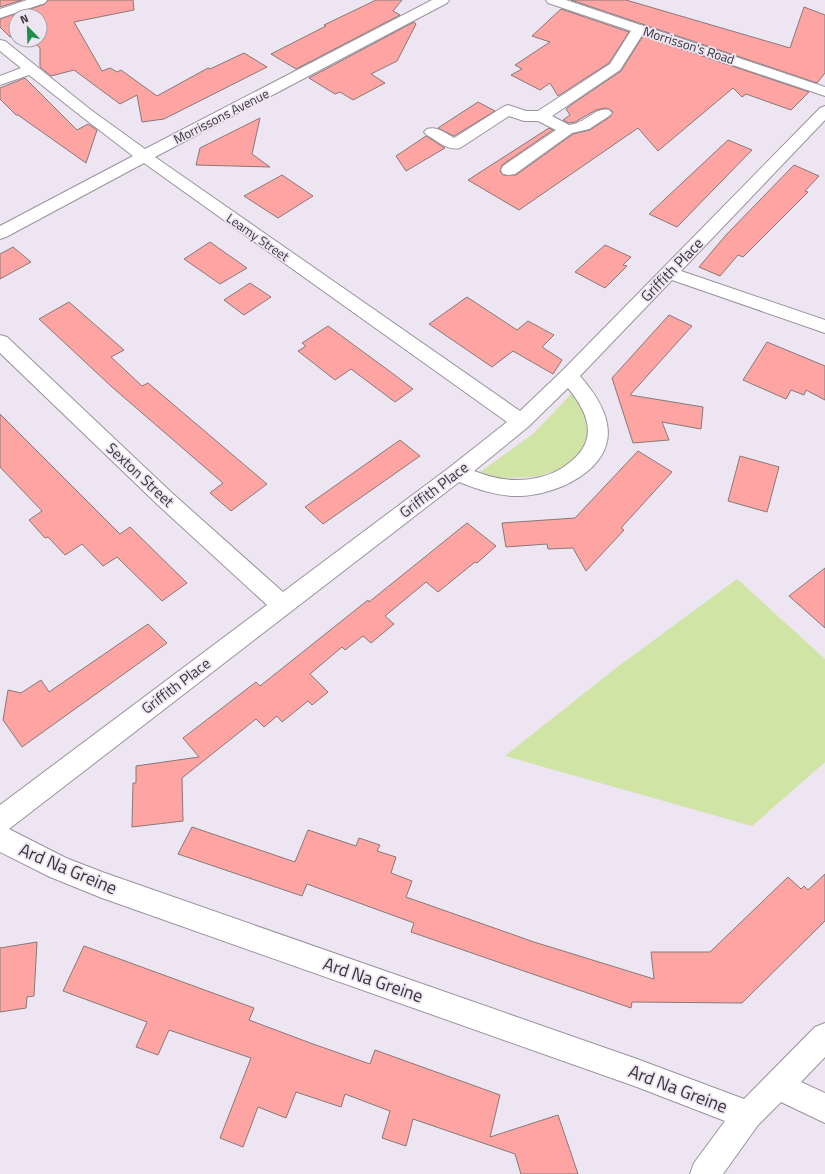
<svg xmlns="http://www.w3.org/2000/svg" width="825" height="1174" font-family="'Titillium Web',sans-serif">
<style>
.green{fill:#d0e4a5}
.building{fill:#fea5a4;stroke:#877877}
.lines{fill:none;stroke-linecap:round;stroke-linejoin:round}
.minor-casing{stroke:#9a939f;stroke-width:2}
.major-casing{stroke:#9a939f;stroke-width:2}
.minor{fill:#fff;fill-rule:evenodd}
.major{fill:#fff;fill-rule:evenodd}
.labels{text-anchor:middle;stroke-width:3.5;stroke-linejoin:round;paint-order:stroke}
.far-street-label{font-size:13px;fill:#3a373b;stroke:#ede5f1}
.street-label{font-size:15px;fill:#3a373b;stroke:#ede5f1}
.near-street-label{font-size:18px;fill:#3a373b;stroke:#ede5f1}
</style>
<rect width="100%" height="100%" fill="#ede5f1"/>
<!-- green -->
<g class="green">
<polygon points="574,391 587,417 587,436 580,454 562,469 535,477 500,478 480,472 533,434"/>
<polygon points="737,579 825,659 825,762 752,826 505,756 616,668"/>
</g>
<!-- building -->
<g class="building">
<polygon points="0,0 22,0 0,7"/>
<polygon points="48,0 133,0 134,10 74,22 102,71 110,68 117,72 121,70 157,96 208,68 210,69 244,53 267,67 164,119 142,122 137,95 120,104 74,70 51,76 40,67 40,48 31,40 40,40 40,16 16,16 16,35 10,37 0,27 0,19 45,4"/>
<polygon points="376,0 402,0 393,11 400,15 296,69 271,54 326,26 324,25"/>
<polygon points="571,0 626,0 790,48 804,7 825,15 825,73 817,83"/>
<polygon points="561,9 629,32 609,63 558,96 550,83 540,90 511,75 522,69 515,65 550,42 532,36"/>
<polygon points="414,22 416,24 397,61 371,74 385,83 353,100 340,92 335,94 309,78"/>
<polygon points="643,36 809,92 791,110 746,94 742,97 733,88 658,151 638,128 519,210 468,180 549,128 553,130 502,165 500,171 503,175 516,175 573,134 590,130 610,117 613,112 609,109 605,108 596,110 575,122 569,123 563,120 570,115 566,109 571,105 621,71"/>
<polygon points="25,78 77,130 88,124 97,130 86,163 18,115 16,115 0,99 0,88"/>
<polygon points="478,102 495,111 454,136 438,128"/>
<polygon points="260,118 252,154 270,167 196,165 200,148"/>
<polygon points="426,136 445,148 406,171 396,156"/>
<polygon points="728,140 752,150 677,227 649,214"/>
<polygon points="794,165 819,176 805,191 808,192 743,257 738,255 720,276 699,267 726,235"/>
<polygon points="282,175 313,196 278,218 244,196"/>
<polygon points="210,242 227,254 247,268 220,284 184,259"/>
<polygon points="605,245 631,257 623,265 627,266 605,288 575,272"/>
<polygon points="13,247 31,262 0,279 0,254"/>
<polygon points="250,283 271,297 244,315 224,300"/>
<polygon points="467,297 517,330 528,321 554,335 542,347 562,360 553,374 513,351 492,367 429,324"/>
<polygon points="69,302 124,350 111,357 142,386 148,383 267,484 231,511 210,493 223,483 112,387 39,319"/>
<polygon points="669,315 692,326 630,395 703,407 701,429 662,422 669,440 633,443 612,378"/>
<polygon points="328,326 392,373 413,389 395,402 351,369 335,380 298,351 306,346 302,343"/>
<polygon points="767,342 825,366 825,400 806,390 804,395 791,390 786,399 743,380"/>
<polygon points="0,414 120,534 130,527 187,583 162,601 117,557 103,566 82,544 65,555 48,537 45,538 29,520 42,511 0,467"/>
<polygon points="400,440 420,456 323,524 305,507"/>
<polygon points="638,451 672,472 621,528 624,530 586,571 573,548 548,549 547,544 506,547 502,523 575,518"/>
<polygon points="740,456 779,467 767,512 728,501"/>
<polygon points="467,523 496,546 477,563 475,562 438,592 426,582 385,616 394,624 371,643 363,636 345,650 342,647 310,674 328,692 312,705 308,701 282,722 277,716 264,727 256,719 182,778 183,821 132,827 133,783 136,783 136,766 199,757 183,738 256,682 260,686 368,600 369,602"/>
<polygon points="825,568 825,628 789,596"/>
<polygon points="148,624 167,643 22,747 3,720 8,690 21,693 41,680 49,692"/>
<polygon points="192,827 295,862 308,830 356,846 359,838 380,845 377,851 396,857 391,873 412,881 406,897 534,942 654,979 651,952 710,952 788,877 801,889 804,886 808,890 825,874 825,921 742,1003 632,1002 631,1008 411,932 414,923 307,884 302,896 178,854"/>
<polygon points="37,942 34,996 27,997 26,1008 0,1012 0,948"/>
<polygon points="84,946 254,1008 249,1020 313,1044 370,1064 375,1050 500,1095 490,1137 558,1115 578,1174 521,1174 515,1154 413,1119 406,1146 382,1138 390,1111 345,1094 341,1107 296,1092 286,1118 258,1107 243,1147 220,1138 251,1058 169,1030 158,1055 136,1047 147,1022 63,991"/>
</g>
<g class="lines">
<defs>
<g id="minor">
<polygon points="27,0 47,0 45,3 0,18 0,9"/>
<path d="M432 0H449L447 3 155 157 520 411 562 371 820 108 825 106V120L681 271 825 320V333L672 280 580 376C592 390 604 406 607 424 616 470 553 497 516 496 496 496 477 489 459 482L9 829 66 858 102 872 637 1059 744 1099 815 1027 825 1023V1057L801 1082 825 1093V1123L781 1102 758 1125 723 1174H690L694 1163 725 1121 637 1087 102 898 50 877 0 852V805L267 605 158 505 0 353V335L7 337 172 493 283 592 450 467 507 422 144 163 6 237 0 239V226L133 156 81 116 29 75 0 85V76L21 68 0 51V40L5 41 91 110 145 149ZM568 388C591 416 599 443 565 466 551 476 533 480 516 480 501 480 487 476 474 471L528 427Z"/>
<path d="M639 25 644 26 646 29 620 70 552 116 569 125C572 124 576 124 579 122 590 118 597 107 609 110L612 113 609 116 589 129 572 133 515 174 509 175 503 174 501 170 503 166 556 130 538 121H524L509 116 460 148C448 151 437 141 427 135L424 132 427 129C437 126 445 133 454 138L503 107 508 105 526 111H538L610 64 634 26Z"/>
</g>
<polygon id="major" points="546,0 566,0 825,87 825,96 548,3"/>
</defs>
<!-- minor casing -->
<use href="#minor" class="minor-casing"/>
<!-- major casing -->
<use href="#major" class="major-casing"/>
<!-- minor -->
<use href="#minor" class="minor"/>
<!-- major -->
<use href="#major" class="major"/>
</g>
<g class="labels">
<!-- far-street labels -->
<g class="far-street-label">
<text transform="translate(689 45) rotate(18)" y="5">Morrisson's Road</text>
<text transform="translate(221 116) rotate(-27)" y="5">Morrissons Avenue</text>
<text transform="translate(258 237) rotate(35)" y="5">Leamy Street</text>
</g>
<!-- street labels -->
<g class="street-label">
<text transform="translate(672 270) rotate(-46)" y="5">Griffith Place</text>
<text transform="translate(140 475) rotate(43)" y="5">Sexton Street</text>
<text transform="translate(434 490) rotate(-37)" y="5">Griffith Place</text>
<text transform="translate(176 686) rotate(-37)" y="5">Griffith Place</text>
</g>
<!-- near-street labels -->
<g class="near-street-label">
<text transform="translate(68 869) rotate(23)" y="6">Ard Na Greine</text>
<text transform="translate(373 980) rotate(19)" y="6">Ard Na Greine</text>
<text transform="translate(678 1089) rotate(21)" y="6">Ard Na Greine</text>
</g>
</g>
<!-- north arrow -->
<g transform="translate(28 28) rotate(337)"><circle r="19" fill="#ede5f1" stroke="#a59fa8"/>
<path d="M0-3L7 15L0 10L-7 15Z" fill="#1e8f49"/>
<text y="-6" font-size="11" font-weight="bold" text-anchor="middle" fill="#3a373b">N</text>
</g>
</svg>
